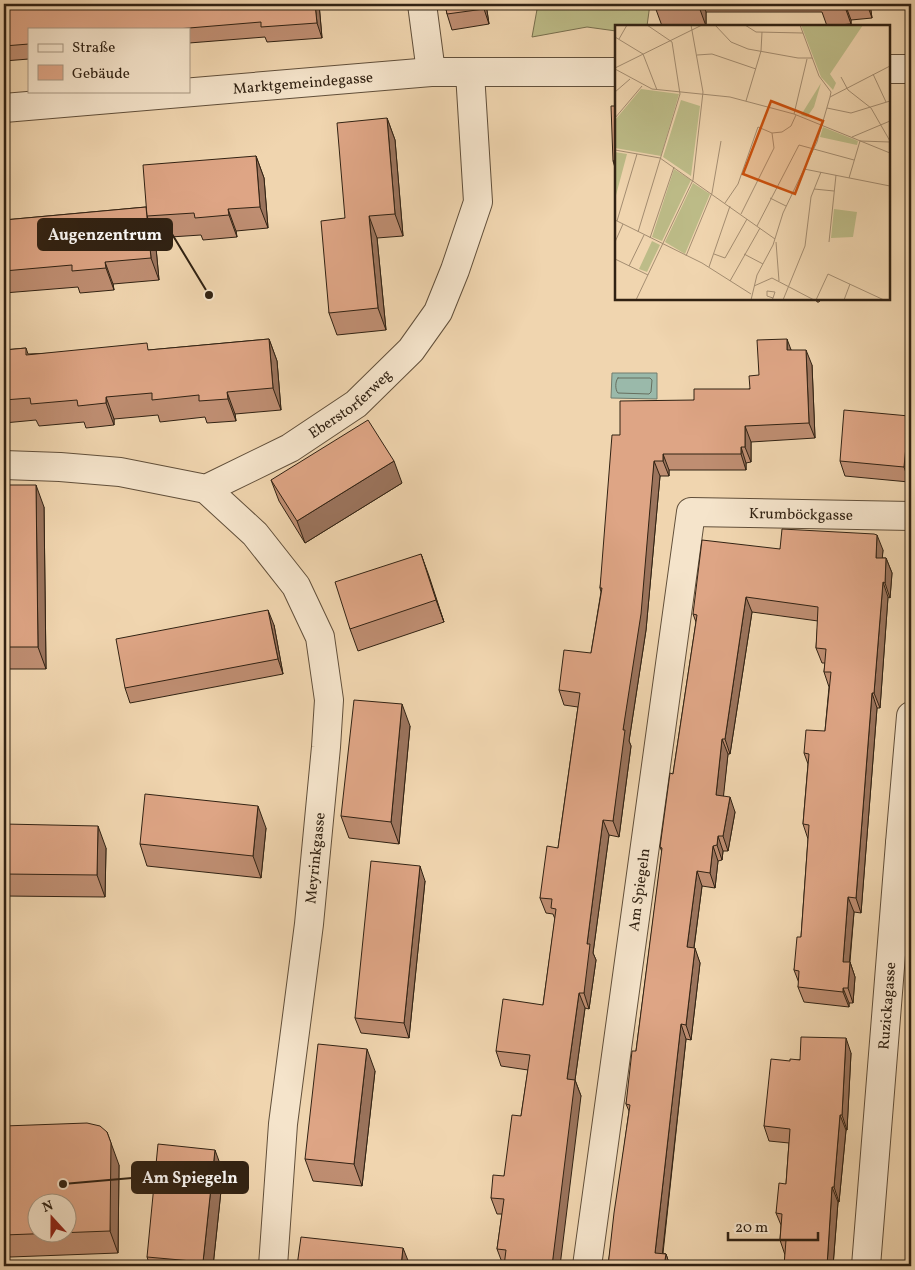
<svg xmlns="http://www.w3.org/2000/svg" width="915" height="1270" font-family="Vollkorn,serif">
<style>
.green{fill:#bdbc88;stroke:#776f4e}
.water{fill:#9ab9aa;stroke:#707d6e}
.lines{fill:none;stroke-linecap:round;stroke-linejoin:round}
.shore{stroke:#666e5e;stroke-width:1}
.minor-casing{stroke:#614f3a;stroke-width:30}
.tertiary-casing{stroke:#614f3a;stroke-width:30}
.minor{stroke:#f5e4cb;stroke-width:28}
.tertiary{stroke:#f5e4cb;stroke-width:28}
.wall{fill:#bf8e72;stroke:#312213}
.shaded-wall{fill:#9b745d;stroke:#312213}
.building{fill:#dea585;stroke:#312213;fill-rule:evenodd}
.labels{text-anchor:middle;stroke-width:4;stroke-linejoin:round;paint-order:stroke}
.street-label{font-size:15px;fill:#312213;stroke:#f5e4cb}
.inset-road{fill:none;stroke:#a48d71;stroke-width:1}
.view{fill:#cd510d;fill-opacity:0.15;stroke:#cd510d;stroke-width:2.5}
.inset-edge{fill:none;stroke:#312213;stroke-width:2.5}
.leader{fill:none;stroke:#312213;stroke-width:2}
.callout-dot{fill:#312213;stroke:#f5e4cb;stroke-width:2}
.callout{fill:#312213;stroke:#312213;stroke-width:2}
.callout-label{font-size:16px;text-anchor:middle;font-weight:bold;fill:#fff}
</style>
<rect width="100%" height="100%" fill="#f0d5af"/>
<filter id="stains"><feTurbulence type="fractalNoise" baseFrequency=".004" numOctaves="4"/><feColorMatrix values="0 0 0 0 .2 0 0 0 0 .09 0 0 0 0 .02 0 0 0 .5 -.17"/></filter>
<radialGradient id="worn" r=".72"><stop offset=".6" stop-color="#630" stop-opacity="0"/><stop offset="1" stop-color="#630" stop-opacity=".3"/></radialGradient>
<!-- green -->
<polygon class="green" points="538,4 650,4 647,26 616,26 616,31 587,27 532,37"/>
<!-- water -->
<polygon class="water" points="612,373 657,373 657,399 611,398"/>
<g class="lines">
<!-- shore -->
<path class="shore" d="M618 378H650L652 380 651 392 649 394 618 393C615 390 615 381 618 378Z"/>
<defs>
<g id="minor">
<polyline points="422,4 431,72"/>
<polyline points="889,69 911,69"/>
<path id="s1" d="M4 108 431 72H616"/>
<path id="s2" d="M4 465 60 467 120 472 206 489 290 448 356 404 411 350 438 312 455 270 478 202 470 73"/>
<polyline points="206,489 255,534 296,586 320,637 329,700 326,747 309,924 283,1124 273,1266"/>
<polyline points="900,843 911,716"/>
<path id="s3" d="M587 1266 691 512 911 516"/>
</g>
<g id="tertiary">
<path id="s4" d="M866 1266 900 843 911 841"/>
</g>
</defs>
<!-- minor casing -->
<use href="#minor" class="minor-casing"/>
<!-- tertiary casing -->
<use href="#tertiary" class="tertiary-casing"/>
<!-- minor -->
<use href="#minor" class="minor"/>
<!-- tertiary -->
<use href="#tertiary" class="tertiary"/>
</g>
<!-- wall -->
<g class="wall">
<polygon points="4,4 319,4 322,38 267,42 265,37 189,43 189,29 29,29 29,59 4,61"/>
<polygon points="445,4 486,4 489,24 452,30 447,14"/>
<polygon points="654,4 870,4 872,18 851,20 851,24 827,26 822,12 706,12 706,26 662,26"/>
<polygon points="387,118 395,140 403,236 377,238 386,330 337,335 329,313 345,218"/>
<polygon points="256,156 264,178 268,228 236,231 237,237 203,240 201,235 155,238 155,237 159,280 113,284 114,290 80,293 78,287 4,293 4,220 146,207"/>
<polygon points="613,161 616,161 616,171"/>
<polygon points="816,299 821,299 819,302 817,302"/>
<polygon points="269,339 277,361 281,410 235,414 236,421 207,423 205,417 160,422 158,415 114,419 114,425 86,428 84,422 39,426 36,420 4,423 4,350 26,348 28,354 149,350"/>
<polygon points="791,350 812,365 815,438 751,442 751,462 746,463 746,470 669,470 669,476 660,476 646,630 629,741 631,746 619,837 609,835 593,953 596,960 589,1009 585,1008 575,1080 581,1096 504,1265 503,1265 497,1249 502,1214 497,1214 491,1198 504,1176 521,1116 528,1070 501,1066 496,1051 543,1005 555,919 553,914 546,913 540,898 558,848 578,707 564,705 559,690 591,653 601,592 600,588 620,435 694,400 750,389 759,375"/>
<polygon points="909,416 911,423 911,460 909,482 845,476 840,461"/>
<polygon points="271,480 402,483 305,543 279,501"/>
<polygon points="4,485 44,507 46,669 4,669"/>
<polygon points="780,549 883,550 882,558 886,558 892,573 890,598 888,597 880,708 877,708 861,913 854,912 850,962 855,977 853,1003 849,1003 849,1007 804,1002 798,987 799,983 794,970 801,937 808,839 803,824 808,764 804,753 825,731 829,687 824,672 825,663 822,663 816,648 818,621 752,612 730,754 728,754 723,796 735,812 728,851 723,851 722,860 718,861 715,888 702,886 694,948 700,963 691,1040 686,1039 663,1253 666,1254 670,1266 608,1266 629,1111 626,1104 636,1051 662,852 660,847 673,774 696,622 693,614"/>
<polygon points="421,554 444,622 358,651 350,629"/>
<polygon points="274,625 283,674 130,703 125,688"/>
<polygon points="410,726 399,844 349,838 341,816"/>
<polygon points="4,824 106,848 105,897 4,896"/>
<polygon points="266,828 261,878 147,866 140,844"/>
<polygon points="425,881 409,1038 361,1033 355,1018"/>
<polygon points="851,1053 847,1130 846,1130 839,1202 838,1202 833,1266 784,1266 785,1255 780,1240 781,1225 776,1213 786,1184 789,1143 769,1141 764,1126 790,1061"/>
<polygon points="375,1071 362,1186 313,1181 305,1159"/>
<polygon points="4,1126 119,1165 118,1253 10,1257 4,1240"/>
<polygon points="223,1172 213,1266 150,1266 147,1257"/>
</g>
<!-- shaded-wall -->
<g class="shaded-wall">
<polygon points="315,4 319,4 322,38 317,23"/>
<polygon points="483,4 486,4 489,24 484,9"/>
<polygon points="698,4 703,4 706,12 706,26"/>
<polygon points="844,4 845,4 851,20 851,24"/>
<polygon points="867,4 870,4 872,18"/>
<polygon points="387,118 395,140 403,236 395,214"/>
<polygon points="256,156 264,178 268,228 260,207"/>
<polygon points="228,209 236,231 237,237 229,215"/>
<polygon points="147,216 155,237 159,280 151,258"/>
<polygon points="369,216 377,238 386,330 378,308"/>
<polygon points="105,262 113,284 114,290 106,268"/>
<polygon points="269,339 277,361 281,410 273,388"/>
<polygon points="787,339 793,355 787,350"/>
<polygon points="806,350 812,365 815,438 809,423"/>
<polygon points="227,392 235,414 236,421 228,399"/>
<polygon points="106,397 114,419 114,425 106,403"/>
<polygon points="909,416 911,423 911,460 909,482 904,467"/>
<polygon points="745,426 751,442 751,462 745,447"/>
<polygon points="741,447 746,463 746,470 741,454"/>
<polygon points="663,454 669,470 669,476 663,461"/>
<polygon points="394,461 402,483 305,543 297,521"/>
<polygon points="654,461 660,476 646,630 629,741 631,746 619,837 613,821 623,730"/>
<polygon points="36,485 44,507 46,669 38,647"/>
<polygon points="877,535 883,550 881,573 876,558"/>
<polygon points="421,554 429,576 444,622 436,600"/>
<polygon points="886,558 892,573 890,598 885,583"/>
<polygon points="883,582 888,597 880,708 874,693"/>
<polygon points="746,597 752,612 730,754 725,739"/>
<polygon points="268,610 274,625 283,674 278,659"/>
<polygon points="872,693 877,708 861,913 856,898"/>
<polygon points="402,704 410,726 399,844 391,822"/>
<polygon points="722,739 728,754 722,810 716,795"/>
<polygon points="730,797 735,812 728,851 723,836"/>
<polygon points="258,806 266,828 261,878 253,856"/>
<polygon points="603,820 609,835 593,953 596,960 589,1009 584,993 587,944"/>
<polygon points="98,826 106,848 105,897 97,875"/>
<polygon points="718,836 723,851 722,860 717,845"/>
<polygon points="713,846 718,861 715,888 710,873"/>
<polygon points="420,866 425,881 409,1038 404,1023"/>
<polygon points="697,871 702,886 692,962 687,947"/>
<polygon points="848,897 854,912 848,977 843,962"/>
<polygon points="695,948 700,963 691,1040 686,1025"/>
<polygon points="850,962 855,977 853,1003 848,988"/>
<polygon points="843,988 849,1003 849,1007 843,992"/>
<polygon points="579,993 585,1008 575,1080 581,1096 560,1266 552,1266 567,1079"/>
<polygon points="681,1024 686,1039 661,1266 655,1253"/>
<polygon points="846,1038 851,1053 847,1130 842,1115"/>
<polygon points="367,1049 375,1071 362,1186 354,1164"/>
<polygon points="840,1115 846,1130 839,1202 834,1187"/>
<polygon points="107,1132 119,1165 118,1253 110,1231"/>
<polygon points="215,1150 223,1172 213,1266 205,1266 203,1262"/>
<polygon points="832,1187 838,1202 833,1266 827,1266"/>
<polygon points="403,1248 409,1263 408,1266 401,1266"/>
<polygon points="666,1254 670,1266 664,1266"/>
</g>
<!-- building -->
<g class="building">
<polygon points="4,4 315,4 317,23 261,27 261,22 177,29 29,29 29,44 4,46"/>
<polygon points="445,4 483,4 484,9 447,14"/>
<rect x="654" y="4" width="44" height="1"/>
<polygon points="611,106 616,106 616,160 613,161"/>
<polygon points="387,118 395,214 369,216 378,308 329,313 321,221 345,218 337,123"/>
<polygon points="256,156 260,207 228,209 229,215 195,218 194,213 147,216 143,165"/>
<polygon points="146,207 151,258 105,262 106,268 72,271 72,265 4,271 4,220"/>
<polygon points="269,339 273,388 227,392 228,399 199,401 199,395 152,400 152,393 106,397 106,403 78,406 77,400 31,404 30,398 4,400 4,350 26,348 26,355 147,343 148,350"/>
<polygon points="787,339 787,350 806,350 809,423 745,426 745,447 741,447 741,454 663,454 663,461 654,461 641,614 623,730 625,730 613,821 603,820 587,944 590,944 584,993 579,993 567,1079 575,1080 552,1266 504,1266 506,1250 497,1249 504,1199 491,1198 493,1175 504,1176 512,1115 521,1116 530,1055 496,1051 503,999 543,1005 556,909 551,908 552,899 540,898 547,846 558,848 580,693 559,690 564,650 591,653 602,588 600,588 612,435 620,435 620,401 694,400 694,389 750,389 749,376 759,375 757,340"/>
<polygon points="844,410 909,416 904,467 840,461"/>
<polygon points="368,420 394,461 297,521 271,480"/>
<polygon points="4,485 36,485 38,647 4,647"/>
<polygon points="782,529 874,534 877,535 876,558 886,558 885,583 883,582 874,693 872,693 856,898 848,897 843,962 850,962 848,988 843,988 843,992 798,987 799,971 794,970 797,937 801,937 809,825 803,824 809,754 804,753 806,730 825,731 831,672 824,672 826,649 816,648 818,607 746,597 725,739 722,739 716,795 730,797 723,836 718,836 717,845 713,846 710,873 697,871 687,947 695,948 686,1025 681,1024 655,1253 666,1254 664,1266 608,1266 614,1213 630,1105 626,1104 632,1051 636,1051 662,848 660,847 670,773 673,774 697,615 693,614 702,540 780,549"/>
<polygon points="421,554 436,600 350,629 335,582"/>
<polygon points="268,610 278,659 125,688 116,639"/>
<polygon points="354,700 402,704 391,822 341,816"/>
<polygon points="145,794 258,806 253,856 140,844"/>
<polygon points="4,824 98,826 97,875 4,874"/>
<polygon points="371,861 420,866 404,1023 355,1018"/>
<polygon points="801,1037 846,1038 842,1115 840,1115 834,1187 832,1187 827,1266 784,1266 786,1240 780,1240 782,1214 776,1213 779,1183 786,1184 790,1129 764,1126 771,1059 790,1061 790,1059 800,1060"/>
<polygon points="318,1044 367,1049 354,1164 305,1159"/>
<path d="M87 1123 100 1126 107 1132 111 1143 110 1231 4 1235V1126ZM38 1202H68V1232H38Z"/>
<polygon points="158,1144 215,1150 203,1262 147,1257"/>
<polygon points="301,1237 403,1248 401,1266 297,1266"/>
</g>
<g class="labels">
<!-- street labels -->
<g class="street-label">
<text dy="5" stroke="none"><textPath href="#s1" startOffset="300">Marktgemeindegasse</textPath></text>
<text dy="5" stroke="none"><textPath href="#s2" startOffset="372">Eberstorferweg</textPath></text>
<text dy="5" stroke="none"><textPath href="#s3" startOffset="871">Krumböckgasse</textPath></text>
<text transform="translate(315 858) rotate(-84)" y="5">Meyrinkgasse</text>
<text dy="5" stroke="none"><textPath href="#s3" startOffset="380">Am Spiegeln</textPath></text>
<text dy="5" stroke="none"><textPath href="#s4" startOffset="261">Ruzickagasse</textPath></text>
</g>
</g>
<!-- overview -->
<g transform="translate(615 25)">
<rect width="275" height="275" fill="#f0d5af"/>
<path d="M186 0H248L215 49 221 58 218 65 206 52ZM206 58 199 82 192 92 186 90ZM26 64 64 69 46 131 0 123V95ZM66 75 85 81 76 151 48 132ZM208 102 243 116 242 120 205 112ZM0 127 12 129 0 174ZM59 144 76 155 47 216 37 212ZM78 158 95 169 70 229 50 217ZM219 184 242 187 238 212 216 213ZM37 216 45 220 32 247 24 244Z" fill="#bdbc88"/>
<path class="inset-road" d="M100 0 116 17 133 24 183 33H197M130 0 141 7 188 8M185 0 204 51 216 67 215 72M0 12 28 29 42 65M4 14 12 0M82 30 97 29 141 44M0 43 87 0M0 44 37 64 115 72 179 89 275 128M258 49 271 77M226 52 233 65 256 83 275 116M0 67 15 54M215 72 275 41M131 76 146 26 147 7M212 83 236 88 275 76M179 89 192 34M0 93 27 61M237 112 275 96M0 125 45 133 160 214M189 144 275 161M234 153 245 116 275 117M199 164 219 166M155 173 171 181M110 178 123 159 143 102 157 108 167 107 176 101 181 90M126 189 159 123 157 108M0 195 87 238 136 269M2 196 22 129M142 201 184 120 239 135M23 207 65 69 57 17 32 0M35 213 59 142M0 217 8 199M161 217 164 256M214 217 221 150M99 229 110 233 132 194M129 229 148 239M71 231 97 168 106 116M0 234 33 250M14 241 29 210M94 242 115 181M115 256 145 203M139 261 157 253 199 275M21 275 78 155 88 67 76 0M136 275 142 250 158 220 168 188 202 117 215 72M157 275 158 273 160 267 152 266V271L158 273M168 275 190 221 196 172 206 147M201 275 213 249 269 275M229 275 235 259"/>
<path class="view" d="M156 76 208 96 180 169 128 149Z"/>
<rect width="275" height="275" class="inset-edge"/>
</g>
<!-- callouts -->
<path class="leader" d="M209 295L172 234M63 1184L132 1178"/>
<g class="callout-dot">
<circle cx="209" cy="295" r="5"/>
<circle cx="63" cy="1184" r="5"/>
</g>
<g class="callout">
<rect x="38" y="219" width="134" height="31" rx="5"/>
<rect x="132" y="1162" width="116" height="31" rx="5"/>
</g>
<g class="callout-label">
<text x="105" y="240">Augenzentrum</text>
<text x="190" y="1183">Am Spiegeln</text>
</g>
<!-- margin -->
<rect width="915" height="1270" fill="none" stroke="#f0d5af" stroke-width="20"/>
<rect x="5" y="5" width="905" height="1260" fill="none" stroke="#312213" stroke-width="2.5"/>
<rect x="10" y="10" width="895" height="1250" fill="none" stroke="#312213"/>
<!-- legend -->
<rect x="28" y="28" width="162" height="65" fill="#f5e4cb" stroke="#a79681"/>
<rect x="38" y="44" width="25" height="8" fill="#f5e4cb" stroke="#a79681"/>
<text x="72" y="52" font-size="15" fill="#312213">Straße</text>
<rect x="38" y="65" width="25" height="15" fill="#dea585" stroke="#a79681"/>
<text x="72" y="78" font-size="15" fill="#312213">Gebäude</text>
<!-- north arrow -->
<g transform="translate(52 1218) rotate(339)"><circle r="24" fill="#f5e4cb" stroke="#a79681"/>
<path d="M0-4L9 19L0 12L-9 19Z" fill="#8f2418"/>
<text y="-8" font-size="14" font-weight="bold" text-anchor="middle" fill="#312213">N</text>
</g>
<!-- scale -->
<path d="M728 1232v8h90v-8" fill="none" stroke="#312213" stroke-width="2.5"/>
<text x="735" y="1232" font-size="15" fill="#312213" stroke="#f5e4cb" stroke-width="4" paint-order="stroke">20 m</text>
<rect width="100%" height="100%" filter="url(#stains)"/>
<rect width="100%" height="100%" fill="url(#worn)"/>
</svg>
